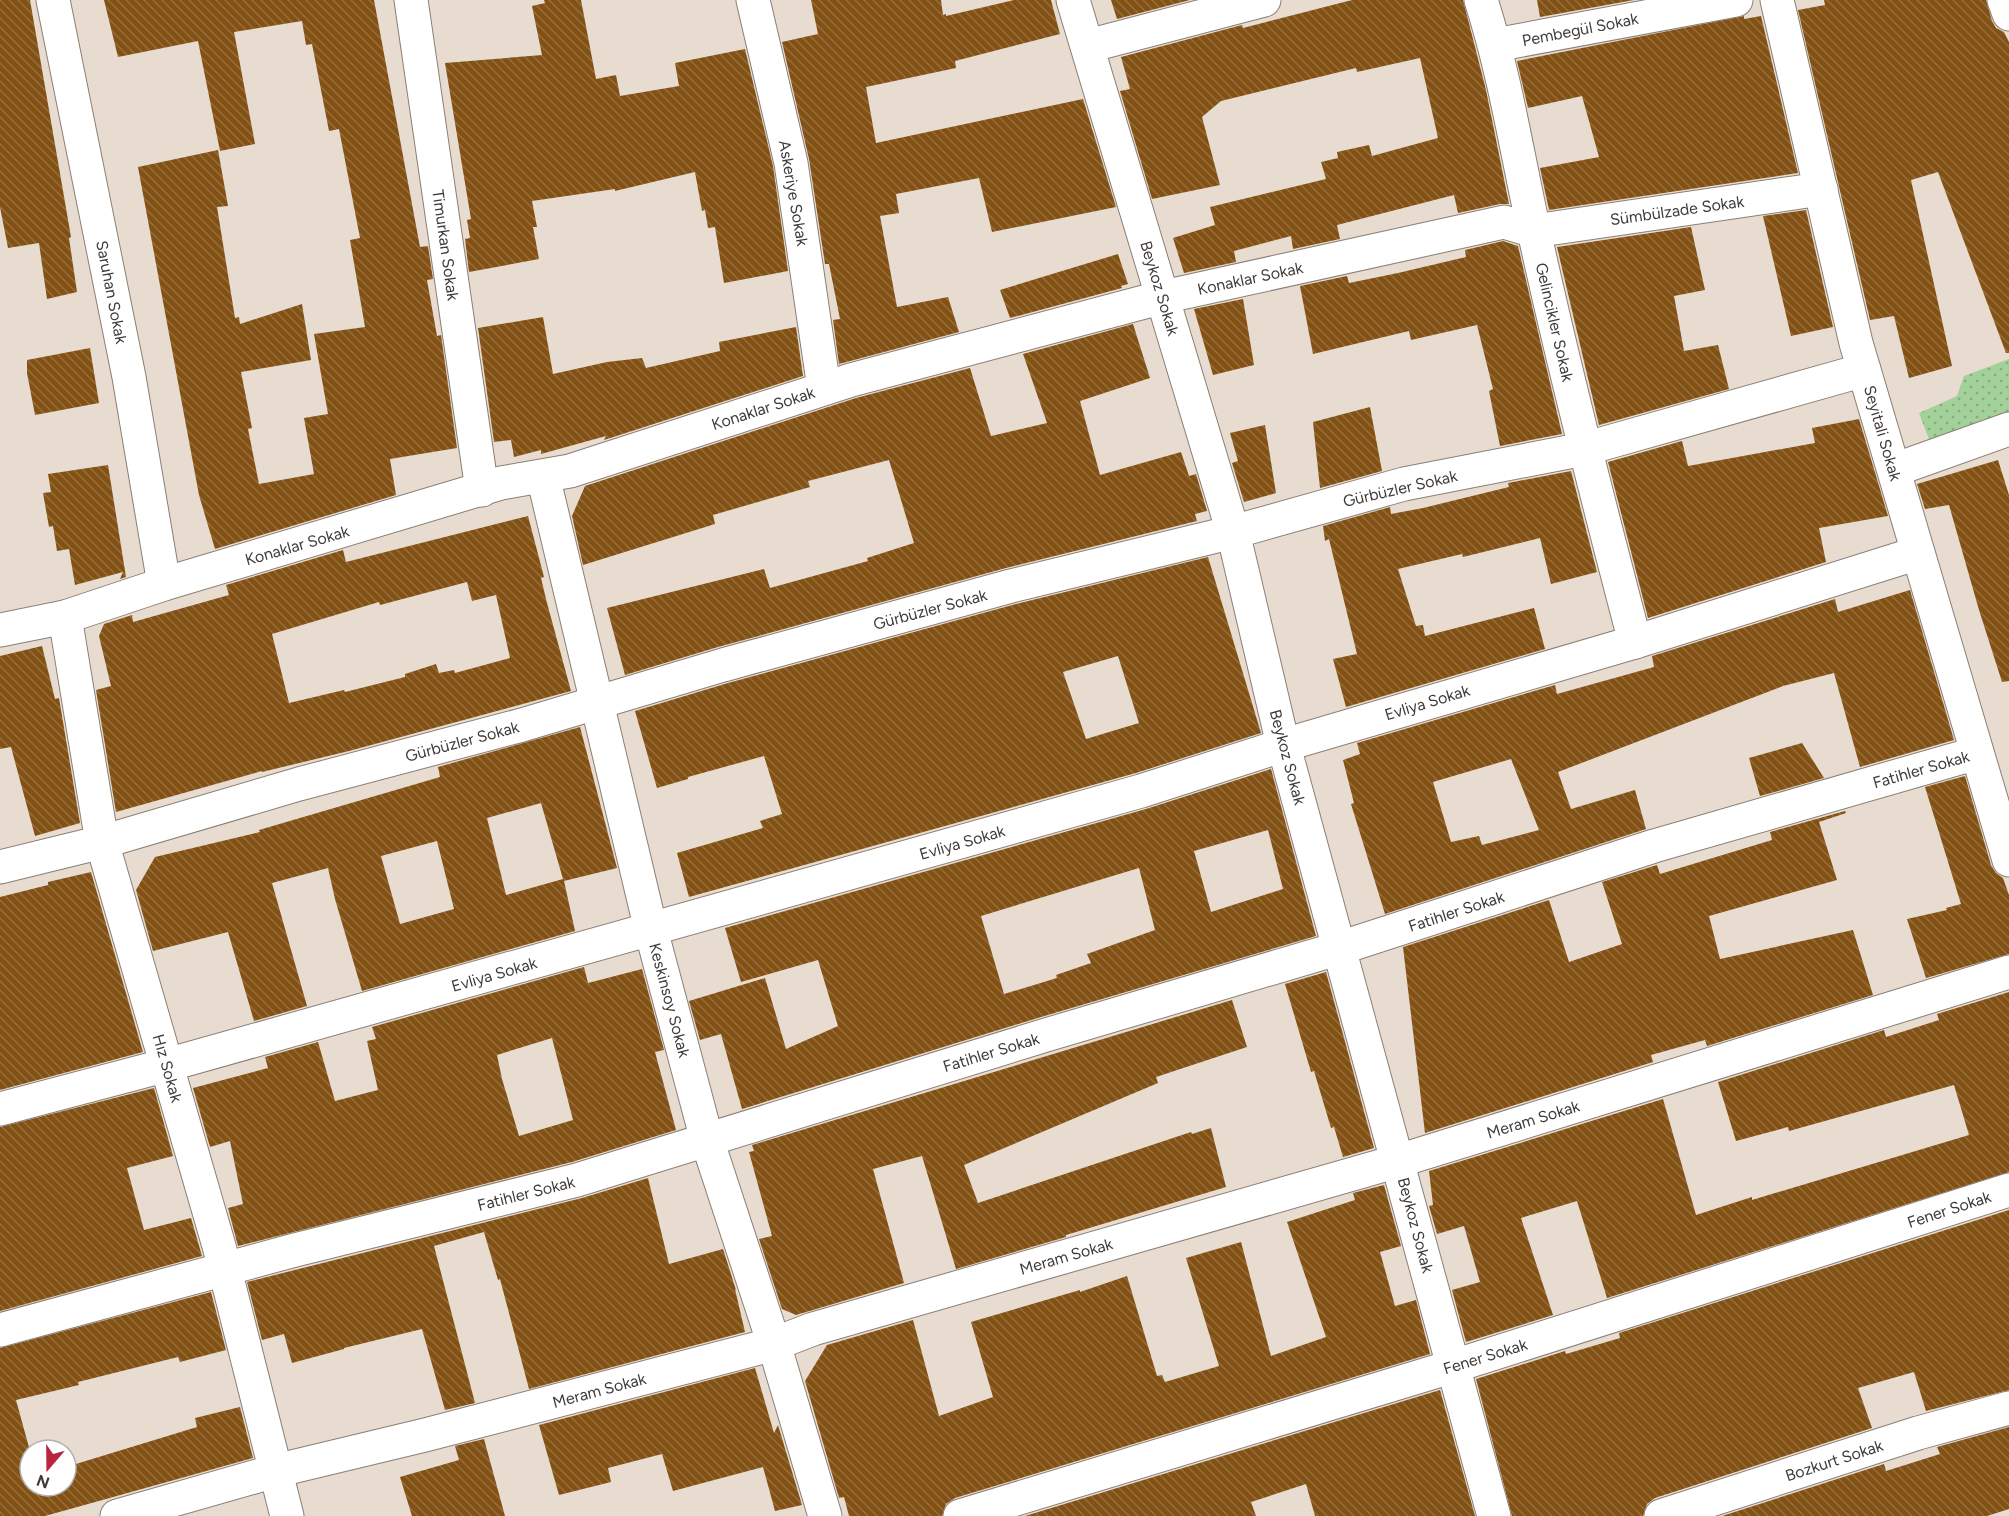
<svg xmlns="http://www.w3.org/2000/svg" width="2009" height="1516" font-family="Figtree,sans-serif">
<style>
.park{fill:url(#park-dots)}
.building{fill:url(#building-back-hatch);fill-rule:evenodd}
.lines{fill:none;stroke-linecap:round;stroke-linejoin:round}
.minor-casing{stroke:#8a7f75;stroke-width:35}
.minor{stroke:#fff;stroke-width:33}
.labels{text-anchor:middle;stroke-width:6;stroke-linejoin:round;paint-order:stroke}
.street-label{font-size:16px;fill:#403b37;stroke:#fff}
</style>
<defs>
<pattern id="park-dots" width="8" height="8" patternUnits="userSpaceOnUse" patternTransform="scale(1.5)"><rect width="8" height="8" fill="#a2d199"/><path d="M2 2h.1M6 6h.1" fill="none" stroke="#85ab7e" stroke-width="1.8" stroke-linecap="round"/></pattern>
<pattern id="building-back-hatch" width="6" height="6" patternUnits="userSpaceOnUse" patternTransform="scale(1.5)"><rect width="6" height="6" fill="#835113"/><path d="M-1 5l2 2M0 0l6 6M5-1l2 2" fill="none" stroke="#946e3f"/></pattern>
</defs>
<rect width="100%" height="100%" fill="#e8dcd1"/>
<!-- park -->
<polygon class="park" points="2009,359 2009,422 1933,450 1919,413 1957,396 1964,376"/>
<!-- building -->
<g class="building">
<polygon points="0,0 30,0 71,237 69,238 77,292 47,299 39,243 8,248 0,207"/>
<polygon points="104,0 374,0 420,247 428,246 433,279 427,280 437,336 441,335 457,448 390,459 396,495 215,549 199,495 138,167 218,150 228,206 217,207 235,318 239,317 240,324 302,304 311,360 241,372 252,428 248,429 259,484 314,474 304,418 328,414 314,334 365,327 350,240 360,238 339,129 329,131 312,44 306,45 302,21 234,32 255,144 220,151 198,41 118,57"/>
<polygon points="544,0 581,0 596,79 616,75 620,96 679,86 675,63 745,49 773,166 788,271 724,283 715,227 708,228 705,210 702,211 695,172 615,191 615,189 532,201 537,227 533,227 539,259 469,272 465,239 470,238 467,220 471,219 445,63 542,55 532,6 545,3"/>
<polygon points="811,0 941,0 943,15 946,14 946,16 1014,0 1051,0 1060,34 955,61 956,68 866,87 876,143 1083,99 1116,207 992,232 979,178 896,194 899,213 880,216 897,307 948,297 959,332 839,364 833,320 840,319 829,264 825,264 809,159 782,42 818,34"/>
<polygon points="1111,0 1190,0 1117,19"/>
<polygon points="1352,0 1463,0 1486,90 1509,204 1500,204 1458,213 1454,195 1337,225 1340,239 1293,249 1291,236 1234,251 1236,262 1184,273 1173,238 1215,225 1210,207 1326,179 1321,162 1338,158 1337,152 1369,145 1372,156 1438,138 1420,58 1357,72 1356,68 1221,101 1202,117 1220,185 1152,199 1120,91 1130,89 1121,57 1242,25 1243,28"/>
<polygon points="1537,0 1634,0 1540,17"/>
<polygon points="1824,0 1986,0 1992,21 1996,28 2004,32 2009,42 2009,353 2006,353 1938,172 1911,180 1952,366 1909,378 1894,316 1870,320 1798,10 1825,5"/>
<polygon points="1744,16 1744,19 1761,16 1798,173 1549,210 1540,168 1599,157 1582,96 1528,108 1517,61"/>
<polygon points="1806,210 1833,327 1791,336 1763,216"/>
<polygon points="1691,227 1705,290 1674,296 1684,351 1718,345 1729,389 1599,425 1557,247"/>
<polygon points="1503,241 1518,246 1562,434 1500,446 1489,391 1493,389 1477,325 1411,340 1409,331 1313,354 1300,286 1347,276 1349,283 1398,273 1466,257 1465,250"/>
<polygon points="1118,254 1128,284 1121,286 1122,288 1010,318 1000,290"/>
<polygon points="1243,299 1254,365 1213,375 1194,309"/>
<polygon points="543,317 553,374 607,362 642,358 646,368 720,351 719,342 796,327 803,376 604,440 606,436 541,454 541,450 514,457 511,440 494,442 478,328"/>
<polygon points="1133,324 1150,378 1080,401 1100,475 1181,452 1189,476 1196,474 1207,511 1195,514 1197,521 1006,568 718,647 625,675 607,608 764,569 770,588 868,561 867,558 914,543 889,460 808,481 810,487 713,515 715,524 583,565 572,516 585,486 856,398 970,368 991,436 1047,423 1023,354"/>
<polygon points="90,348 99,403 35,415 27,373 27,360"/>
<polygon points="1370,407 1382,471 1320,488 1313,422"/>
<polygon points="1859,419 1888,516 1819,528 1826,562 1648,618 1608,462 1682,441 1688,466 1815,443 1812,428"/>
<polygon points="1265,425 1276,493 1244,502 1232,463 1238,461 1230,433"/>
<polygon points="1998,460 2009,495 2009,681 2002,682 1979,610 1949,505 1925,509 1917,484"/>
<polygon points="108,465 126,577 120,579 123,572 75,585 69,549 57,551 53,526 49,527 43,493 51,492 48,474"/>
<polygon points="1571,471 1597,572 1551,584 1540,538 1463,557 1462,554 1398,569 1416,626 1423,625 1425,636 1534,608 1545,649 1346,707 1333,659 1357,654 1329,539 1325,541 1323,526 1390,507 1391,514 1423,508 1509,487 1508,483"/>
<path d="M528 516 544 577 541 578 547 603 571 691 349 751 262 772V771L116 812 96 690 111 686 99 636 104 624 132 615 133 622 229 595 226 585 343 550 346 562ZM467 582 472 601 496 595 510 658 455 673 454 670 439 673 436 664 405 674V677L345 692 344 690 289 703 272 634 379 602 380 605Z"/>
<path d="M1208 557 1261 733 1136 773 689 897 677 853 763 828 760 821 782 814 764 756 688 777V779L657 788 635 711 728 683 1016 604ZM1118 656 1139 723 1086 739 1063 672Z"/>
<path d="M1910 590 1954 740 1860 767 1834 673 1783 686 1558 772 1571 809 1635 790 1646 829 1385 914 1351 804 1354 803 1343 760 1360 754 1357 743 1555 685 1557 694 1654 667 1652 656 1835 599 1838 612ZM1511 759 1539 830 1482 845 1479 836 1451 842 1433 782Z"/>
<polygon points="42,646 55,699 59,698 80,823 35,836 11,747 0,749 0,656"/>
<path d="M580 727 617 868 564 881 575 931 362 991 335 899 328 868 272 883 307 1006 254 1021 228 932 153 951 136 890 155 857 260 832 259 830 440 777 438 767ZM541 803 563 879 506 895 487 818ZM437 841 454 909 400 924 381 856Z"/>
<polygon points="1802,743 1824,778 1760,796 1749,758"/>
<path d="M1271 769 1316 936 1041 1017 742 1109 721 1034 700 1040 689 1001 765 978 786 1049 838 1026 818 960 741 982 725 928 1146 809ZM1268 830 1283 889 1211 912 1194 851ZM1139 868 1155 930 1087 954 1091 963 1056 975 1057 978 1004 994 981 916Z"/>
<polygon points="1965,776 1991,865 1996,873 2003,878 2009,895 2009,954 1926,978 1907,919 1947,910 1946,908 1961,904 1925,787"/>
<polygon points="1845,811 1846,813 1819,822 1837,880 1709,916 1720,959 1853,930 1873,995 1707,1046 1705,1040 1651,1055 1653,1062 1425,1133 1403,947 1549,900 1569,962 1622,944 1602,882 1657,865 1660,874 1772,840 1770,832"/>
<polygon points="91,872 143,1052 0,1090 0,897 48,885 48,882"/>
<path d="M584 967 588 983 642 969 664 1050 655 1052 676 1130 572 1162 238 1246 228 1208 243 1204 230 1141 210 1147 193 1088 268 1068 265 1057 318 1042 335 1101 378 1090 367 1041 376 1039 372 1027ZM552 1038 573 1120 519 1136 502 1079 497 1055Z"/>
<polygon points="1326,972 1374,1148 1343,1157 1334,1127 1331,1128 1314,1071 1311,1072 1285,984"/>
<polygon points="2009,992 2009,1172 1607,1298 1577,1201 1521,1218 1553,1315 1466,1342 1452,1290 1480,1282 1464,1226 1437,1234 1429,1206 1433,1205 1429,1171 1663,1099 1696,1215 1752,1197 1752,1200 1969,1135 1954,1085 1789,1131 1788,1127 1736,1141 1718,1082 1884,1030 1886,1037 1939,1020 1937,1014"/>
<polygon points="1232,1000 1247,1047 1156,1077 1158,1083 964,1165 978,1203 1191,1132 1192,1134 1211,1128 1226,1187 1066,1235 1066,1237 956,1269 922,1156 873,1169 904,1283 796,1315 782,1309 759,1239 772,1236 749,1152 754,1151 752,1145"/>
<polygon points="154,1088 173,1156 127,1168 144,1230 191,1218 202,1256 0,1311 0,1127"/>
<polygon points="648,1178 669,1264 723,1249 736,1290 735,1289 745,1332 529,1389 500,1279 498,1280 484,1232 434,1246 475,1403 445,1410 422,1329 344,1348 344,1349 292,1363 284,1334 262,1340 247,1282 582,1198"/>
<polygon points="1384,1185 1401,1246 1380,1252 1395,1306 1416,1300 1430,1354 955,1498 946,1504 942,1516 849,1516 844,1497 839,1498 805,1381 827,1345 913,1320 939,1416 993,1397 971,1322 1080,1290 1080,1292 1127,1276 1157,1376 1162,1375 1165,1382 1219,1366 1186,1258 1241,1242 1271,1356 1326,1337 1287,1222 1355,1200 1353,1193"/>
<polygon points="2009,1210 2009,1390 1926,1411 1914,1372 1858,1388 1872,1428 1655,1498 1647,1504 1643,1516 1512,1516 1476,1379 1565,1351 1566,1354 1620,1338 1619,1333"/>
<polygon points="211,1292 226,1350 180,1362 178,1357 78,1382 79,1385 16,1400 30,1451 30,1486 66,1486 66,1467 197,1427 195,1418 240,1407 253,1458 45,1516 0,1516 0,1348"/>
<polygon points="755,1368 774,1433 778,1425 802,1505 775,1511 763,1467 673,1491 662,1454 608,1468 611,1482 559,1495 539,1425"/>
<polygon points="1440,1390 1475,1516 1315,1516 1306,1484 1251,1502 1256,1516 1025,1516"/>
<polygon points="2009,1427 2009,1509 1987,1516 1722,1516 1884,1464 1886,1471 1940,1454 1937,1447"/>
<polygon points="484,1439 505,1516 412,1516 400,1477 459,1460 455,1446"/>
</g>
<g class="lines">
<defs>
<g id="minor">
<polyline points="53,0 129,377 164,584"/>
<polyline points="411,0 482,490"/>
<polyline points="753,0 791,163 824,388"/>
<polyline points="1073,0 1233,532 1280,732 1494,1516"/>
<path d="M1481 0C1505 75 1517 153 1534 231 1564 369 1599 505 1635 642"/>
<polyline points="1777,0 1856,343 2009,860"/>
<polyline points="2004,0 2009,14"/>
<polyline points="1495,45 1736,0"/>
<polyline points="1088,46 1264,0"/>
<polyline points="1894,470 2009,429"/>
<polyline points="543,476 651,930 707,1140 774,1344 825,1516"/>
<polyline points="65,617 102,842 219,1246 287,1516"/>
<polyline points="0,630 65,617 164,584 501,483 570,471 851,380 1163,297 1504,222 1534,231 1821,189"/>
<polyline points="0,867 102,842 299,784 522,725 723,665 1011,586 1233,532 1404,484 1584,449 1864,370"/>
<polyline points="0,1109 167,1065 1141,791 1284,745 1635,642 1918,553"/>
<polyline points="0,1330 295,1250 577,1180 1046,1035 1340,948 1654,846 1977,753"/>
<polyline points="117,1516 275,1471 425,1435 774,1344 813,1329 1398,1161 2009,972"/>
<polyline points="960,1516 1454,1366 2009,1190"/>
<polyline points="1661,1516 1918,1433 2009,1408"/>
</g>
</defs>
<!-- minor casing -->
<use href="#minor" class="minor-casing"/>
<!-- minor -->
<use href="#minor" class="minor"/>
</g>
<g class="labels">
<!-- street labels -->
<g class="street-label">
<text transform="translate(1580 29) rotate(-11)" y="6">Pembegül Sokak</text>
<text transform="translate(794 193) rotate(80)" y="6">Askeriye Sokak</text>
<text transform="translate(1677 210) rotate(-8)" y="6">Sümbülzade Sokak</text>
<text transform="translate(446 245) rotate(82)" y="6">Timurkan Sokak</text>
<text transform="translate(1250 278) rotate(-12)" y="6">Konaklar Sokak</text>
<text transform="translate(1160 288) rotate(73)" y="6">Beykoz Sokak</text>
<text transform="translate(112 292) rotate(79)" y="6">Saruhan Sokak</text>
<text transform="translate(1555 322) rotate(77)" y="6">Gelincikler Sokak</text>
<text transform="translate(763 408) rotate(-18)" y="6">Konaklar Sokak</text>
<text transform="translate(1883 433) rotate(74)" y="6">Seyitali Sokak</text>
<text transform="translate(1400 488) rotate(-13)" y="6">Gürbüzler Sokak</text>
<text transform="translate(297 545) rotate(-16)" y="6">Konaklar Sokak</text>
<text transform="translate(930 609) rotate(-15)" y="6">Gürbüzler Sokak</text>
<text transform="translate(1427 702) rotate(-17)" y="6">Evliya Sokak</text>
<text transform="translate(462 741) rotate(-15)" y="6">Gürbüzler Sokak</text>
<text transform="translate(1288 757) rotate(75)" y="6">Beykoz Sokak</text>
<text transform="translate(1921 769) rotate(-16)" y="6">Fatihler Sokak</text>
<text transform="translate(962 842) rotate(-16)" y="6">Evliya Sokak</text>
<text transform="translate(1456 911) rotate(-18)" y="6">Fatihler Sokak</text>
<text transform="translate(494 974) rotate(-16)" y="6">Evliya Sokak</text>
<text transform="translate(670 1000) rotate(75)" y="6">Keskinsoy Sokak</text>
<text transform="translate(991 1052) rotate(-17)" y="6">Fatihler Sokak</text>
<text transform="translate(168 1068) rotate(74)" y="6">Hız Sokak</text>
<text transform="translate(1533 1119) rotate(-17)" y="6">Meram Sokak</text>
<text transform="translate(526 1193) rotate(-14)" y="6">Fatihler Sokak</text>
<text transform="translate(1949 1209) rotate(-18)" y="6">Fener Sokak</text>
<text transform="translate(1416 1225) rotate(75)" y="6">Beykoz Sokak</text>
<text transform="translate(1066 1256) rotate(-16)" y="6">Meram Sokak</text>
<text transform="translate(1485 1356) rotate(-17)" y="6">Fener Sokak</text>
<text transform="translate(599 1390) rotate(-15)" y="6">Meram Sokak</text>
<text transform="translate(1834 1460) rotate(-18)" y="6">Bozkurt Sokak</text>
</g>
</g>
<!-- north arrow -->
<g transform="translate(48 1468) rotate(200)"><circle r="28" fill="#ffffff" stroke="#b3b1af" stroke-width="1.5"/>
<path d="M0-4.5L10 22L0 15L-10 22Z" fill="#b72541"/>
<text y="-9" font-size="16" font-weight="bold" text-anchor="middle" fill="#403b37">N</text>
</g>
</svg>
